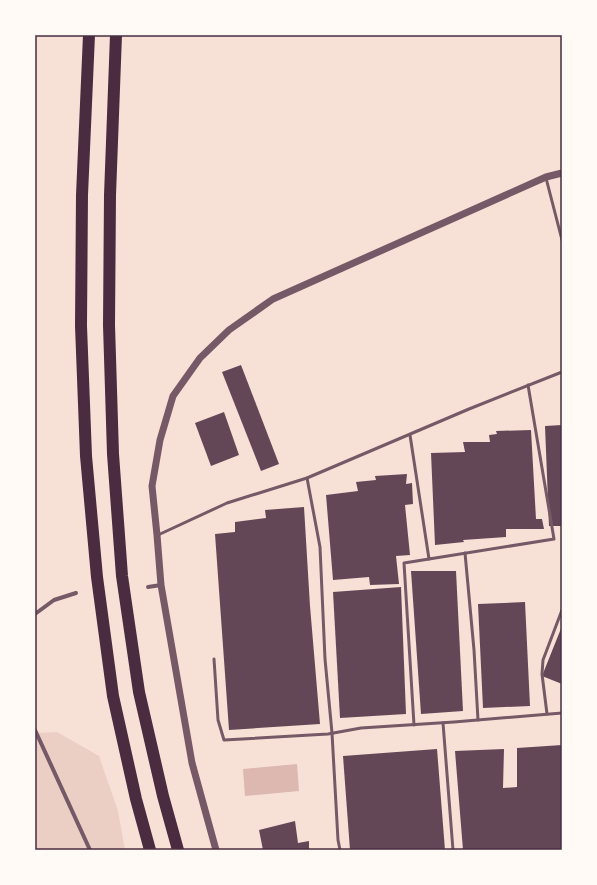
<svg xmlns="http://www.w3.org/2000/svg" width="597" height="885" font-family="'Zilla Slab',serif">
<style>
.green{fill:#ebcfc5}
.water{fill:#dcb8b0}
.building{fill:#644757}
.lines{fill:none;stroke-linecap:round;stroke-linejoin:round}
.service{stroke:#755966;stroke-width:3}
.minor{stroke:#755966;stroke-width:4}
.tertiary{stroke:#755966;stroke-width:7}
.motorway{stroke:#4a2c40;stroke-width:12}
.neatline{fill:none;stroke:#4a2c40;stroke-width:1.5}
</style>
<rect width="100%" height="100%" fill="#f7e1d7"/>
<!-- green -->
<polygon class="green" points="57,732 99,756 118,811 125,850 35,850 35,733"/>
<!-- water -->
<polygon class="water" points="297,764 299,791 245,796 243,769"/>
<!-- building -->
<g class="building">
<polygon points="241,365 279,464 261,471 222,372"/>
<polygon points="224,412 239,455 211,466 195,423"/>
<polygon points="562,425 562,526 549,526 545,426"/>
<polygon points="531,430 536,519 542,519 544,529 506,529 506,537 463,540 464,542 435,545 431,453 465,452 463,442 490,442 489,435 497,434 496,431"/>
<polygon points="407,474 406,484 412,483 413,504 405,505 410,555 396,556 399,584 370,585 369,577 333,580 326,495 358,491 356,482 376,480 375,476"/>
<polygon points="304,507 310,606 320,724 229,730 215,534 235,532 235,522 266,518 265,510"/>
<polygon points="411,571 456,571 463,711 421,714"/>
<polygon points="401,587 406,714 340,718 333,592"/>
<polygon points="525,602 530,706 483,708 478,604"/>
<polygon points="562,626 562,684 542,676"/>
<polygon points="562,745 562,850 463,850 455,751 504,749 503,788 517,787 517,748"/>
<polygon points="437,749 445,850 350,850 343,756"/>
<polygon points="295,821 298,843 309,841 309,850 263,850 259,830"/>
</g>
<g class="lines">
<!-- service -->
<g class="service">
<polyline points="546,178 562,240"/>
<polyline points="410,435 429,559 554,539 528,385"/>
<polyline points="307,478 320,547 325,659 332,733 338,840 340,850"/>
<polyline points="158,535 227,503 307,478 469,409 562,372"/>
<polyline points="465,553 474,650 478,720"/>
<polyline points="214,659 218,720 224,740 328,734 361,728 454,722 562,713"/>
<polyline points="547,714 542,674 543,660 562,610"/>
<polyline points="443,723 453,850"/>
<polyline points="414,725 404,563 429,559"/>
</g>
<!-- minor -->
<g class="minor">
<polyline points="148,587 161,585"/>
<polyline points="35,614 54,600 76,593"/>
<polyline points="35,730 90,850"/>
</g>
<!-- tertiary -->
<polyline class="tertiary" points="216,850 192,763 161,585 157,535 152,486 160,440 173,396 200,358 229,330 273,299 546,177 562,173"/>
<!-- motorway -->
<g class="motorway">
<polyline points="89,35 82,195 81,326 86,456 97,577 113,696 136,799 150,850"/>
<polyline points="116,35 110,195 109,325 113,454 122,576 139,692 163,796 178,850"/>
</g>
</g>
<!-- border -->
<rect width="597" height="885" fill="none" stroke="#fffaf5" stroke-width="72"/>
<rect x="36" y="36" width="525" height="813" class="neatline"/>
</svg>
